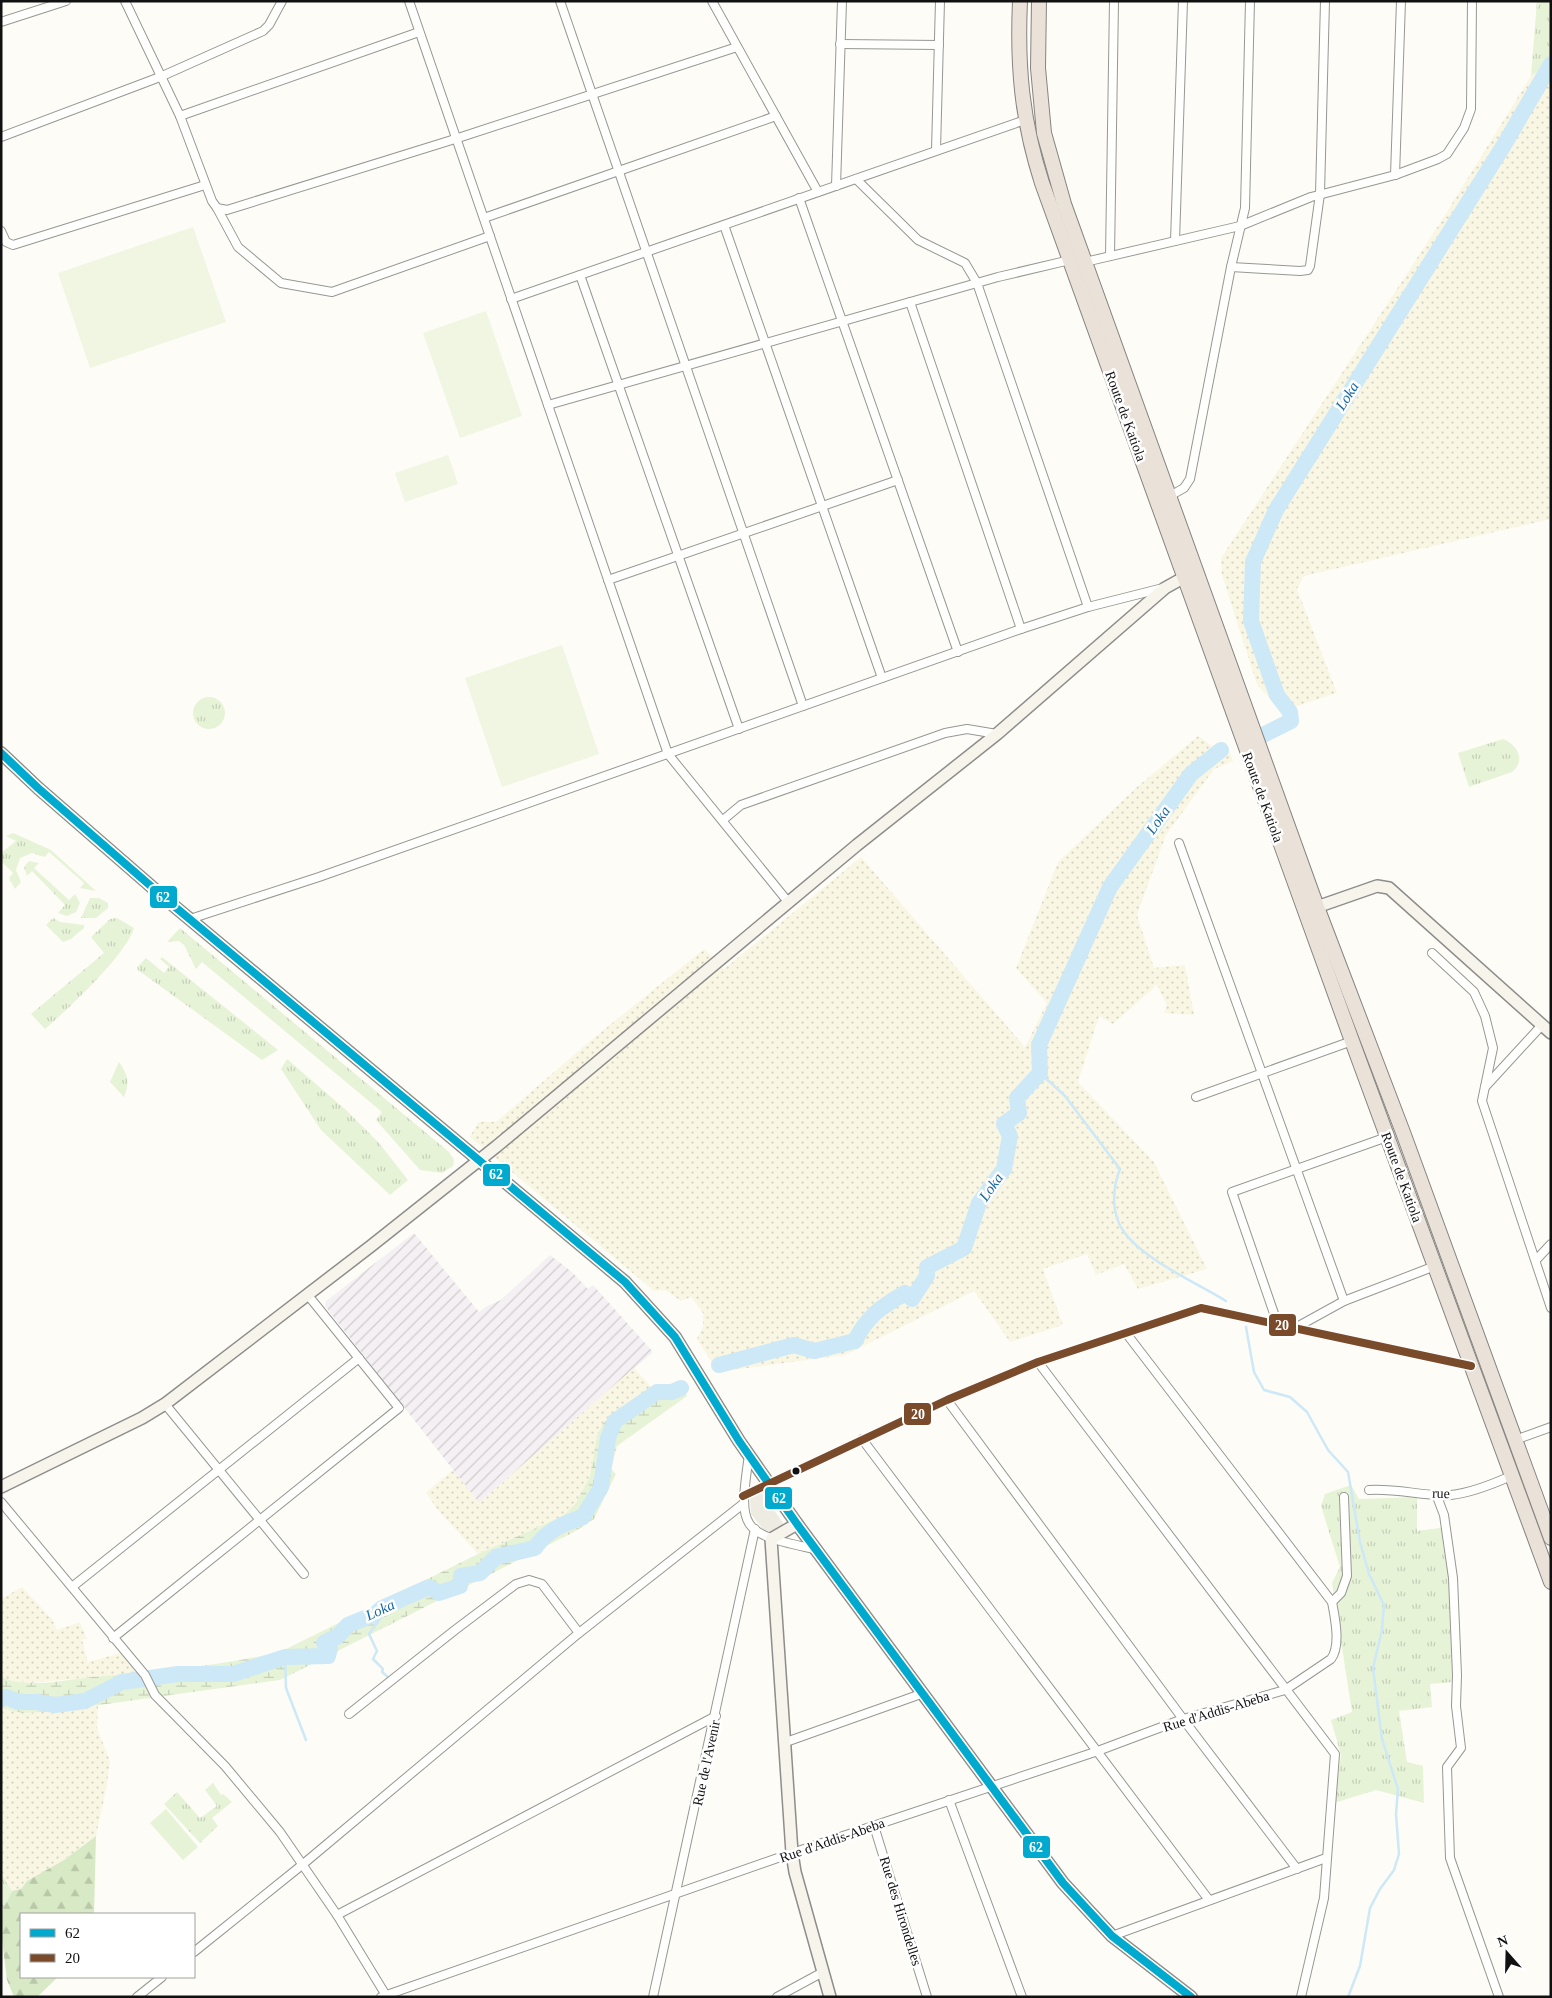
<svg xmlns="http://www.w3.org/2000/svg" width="1552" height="1998" font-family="'Times New Roman',serif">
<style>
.industrial{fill:url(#industrial-furrows)}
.farmland{fill:url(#farmland-dots)}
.grass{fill:url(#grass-tufts)}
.forest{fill:url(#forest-firs)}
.wetland{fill:url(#wetland-marsh)}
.park{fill:#e7f3d7}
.pitch{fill:#f0f6e1}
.plaza{fill:#edebe2}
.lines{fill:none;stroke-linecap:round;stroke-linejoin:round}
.stream{stroke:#cde8f7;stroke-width:2.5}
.river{stroke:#cde8f7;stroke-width:16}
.street-casing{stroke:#979795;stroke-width:10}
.secondary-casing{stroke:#8e8d8b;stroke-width:14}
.highway-casing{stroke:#858482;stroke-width:16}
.street{stroke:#fffffe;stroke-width:8}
.secondary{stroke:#f6f4eb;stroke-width:11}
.highway{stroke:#eae1d8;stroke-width:14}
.bus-1-casing{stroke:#fff;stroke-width:11}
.bus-2-casing{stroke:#fff;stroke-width:11}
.bus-1{stroke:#00a9ce;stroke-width:8}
.bus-2{stroke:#7a4b2a;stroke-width:8}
.bus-dot{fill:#111;stroke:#fff;stroke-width:2}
.labels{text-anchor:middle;stroke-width:5;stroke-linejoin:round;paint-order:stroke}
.street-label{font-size:14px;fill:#111;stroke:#fff}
.water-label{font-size:15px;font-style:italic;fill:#1768a6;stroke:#fff}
.line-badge{stroke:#fff;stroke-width:2}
.badge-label{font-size:14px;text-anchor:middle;font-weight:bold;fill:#fff}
</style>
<defs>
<pattern id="industrial-furrows" width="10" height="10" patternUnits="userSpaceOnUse" patternTransform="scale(1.25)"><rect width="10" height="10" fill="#f5f0f3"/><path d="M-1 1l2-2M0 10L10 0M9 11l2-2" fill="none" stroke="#d1cdcf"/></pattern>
<pattern id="farmland-dots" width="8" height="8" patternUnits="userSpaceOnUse" patternTransform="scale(1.25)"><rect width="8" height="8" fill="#f9f7e4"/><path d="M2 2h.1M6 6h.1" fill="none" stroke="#d4d3c3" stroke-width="1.8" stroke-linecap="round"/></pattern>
<pattern id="grass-tufts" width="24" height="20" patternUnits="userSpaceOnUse" patternTransform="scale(1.25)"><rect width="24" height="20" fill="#e7f3d7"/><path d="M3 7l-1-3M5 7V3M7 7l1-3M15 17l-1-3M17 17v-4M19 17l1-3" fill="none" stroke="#c5cfb8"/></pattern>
<pattern id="forest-firs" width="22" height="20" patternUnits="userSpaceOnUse" patternTransform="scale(1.25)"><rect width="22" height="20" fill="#d8eac5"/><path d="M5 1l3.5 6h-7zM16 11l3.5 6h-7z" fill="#b8c8a8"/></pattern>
<pattern id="wetland-marsh" width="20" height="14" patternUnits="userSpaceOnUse" patternTransform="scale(1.25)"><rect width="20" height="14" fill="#e7f3d7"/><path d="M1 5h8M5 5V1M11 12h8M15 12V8" fill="none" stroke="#c5cfb8"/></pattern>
</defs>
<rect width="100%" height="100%" fill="#fdfcf7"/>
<!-- industrial -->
<polygon class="industrial" points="414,1233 479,1312 487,1306 501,1300 550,1255 572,1272 588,1289 593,1285 653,1352 479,1503 325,1306 326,1301"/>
<!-- farmland -->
<g class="farmland">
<polygon points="1551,63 1551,519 1304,576 1297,589 1337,693 1282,711 1257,685 1222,575 1221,558 1440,223 1531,76"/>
<polygon points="1198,736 1212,746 1226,742 1233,761 1214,769 1166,835 1137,915 1154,968 1185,965 1194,1015 1164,1013 1167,1006 1157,985 1113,1024 1099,1016 1078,1082 1154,1162 1207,1269 1138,1289 1124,1264 1096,1275 1087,1254 1043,1269 1063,1325 1010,1342 974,1291 845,1355 718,1372 697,1339 703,1326 703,1313 691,1297 681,1301 665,1290 654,1291 470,1137 478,1122 496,1122 590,1041 704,949 724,969 861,857 1025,1047 1047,1003 1016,968 1058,862 1137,787"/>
<polygon points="634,1368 657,1393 604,1422 597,1435 590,1476 576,1503 563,1516 478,1554 437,1509 426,1492 453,1470 479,1503"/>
<polygon points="22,1587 52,1619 57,1630 80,1622 87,1639 82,1640 88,1662 121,1653 139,1673 29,1683 10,1681 1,1677 1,1599"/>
<polygon points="98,1706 97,1728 110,1761 106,1790 96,1836 64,1860 27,1881 21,1889 12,1891 1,1874 1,1708 23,1713"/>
</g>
<!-- grass -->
<g class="grass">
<polygon points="1537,1 1551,1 1551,63 1531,76"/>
<circle cx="209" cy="713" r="16"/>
<path d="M1503 739C1518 745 1526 761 1512 772L1469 787 1458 753Z"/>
<polygon points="13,833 51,850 96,891 80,888 84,883 49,852 45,857 32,853 20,858 16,870 21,882 15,889 9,878 13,873 1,861 1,853 16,841 6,836"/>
<polygon points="29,861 39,863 34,868 69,900 75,894 80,903 76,912 67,916 58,913 65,905 32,871 27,876 24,867"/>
<polygon points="90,898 99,898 108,903 108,908 96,918 81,918"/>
<polygon points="53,918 60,922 84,925 84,928 71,939 63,942 46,925"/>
<path d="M117 918 134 928C126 955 67 1010 45 1029L31 1014 104 953 91 937 110 919Z"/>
<polygon points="180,928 449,1152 454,1160 453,1166 442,1173 420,1170 376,1120 382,1112 202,962 196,969 184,945 179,941 167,942"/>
<polygon points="162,957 278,1050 262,1060 138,970 137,967 146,958 164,973 169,967 160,959"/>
<polygon points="287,1059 346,1110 379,1143 408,1180 390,1195 321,1130 281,1069"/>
<path d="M119 1062C128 1075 130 1082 124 1097L110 1082Z"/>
<polygon points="1351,1485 1359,1499 1417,1497 1417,1531 1447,1527 1453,1682 1430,1684 1432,1707 1399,1711 1407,1762 1423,1766 1424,1803 1376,1790 1334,1803 1341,1755 1331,1720 1352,1712 1332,1583 1340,1567 1321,1506 1325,1494"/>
<polygon points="213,1783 221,1795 223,1794 232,1802 212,1818 218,1826 200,1843 164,1804 177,1792 200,1818 217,1806 205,1790"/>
<polygon points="1,1874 12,1891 1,1913"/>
</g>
<!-- forest -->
<polygon class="forest" points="96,1836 94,1914 21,1914 21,1977 58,1977 37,1997 14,1997 7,1980 1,1931 1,1913 12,1891 21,1889 27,1881 64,1860"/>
<!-- wetland -->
<path class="wetland" d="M677 1381 687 1396 617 1446 611 1469 616 1474 594 1519 574 1532 280 1680 56 1711 23 1713 1 1708V1677C28 1689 63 1680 92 1677 154 1672 219 1666 280 1652L478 1554 563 1516 576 1503 590 1476 597 1435 604 1422Z"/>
<!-- park -->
<polygon class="park" points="166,1809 198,1847 183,1860 150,1823"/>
<!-- pitch -->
<g class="pitch">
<polygon points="193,227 226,322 90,368 58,273"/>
<polygon points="486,311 522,416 460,438 423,333"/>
<polygon points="448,455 458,484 405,502 395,473"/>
<polygon points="562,645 599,754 502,787 465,678"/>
</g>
<!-- plaza -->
<polygon class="plaza" points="761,1492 783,1523 783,1527 773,1533 763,1529 751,1514 750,1496"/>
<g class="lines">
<!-- stream -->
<g class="stream">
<path d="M1040 1073 1065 1096 1120 1169C1112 1189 1111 1214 1124 1232 1144 1260 1197 1283 1226 1301"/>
<polyline points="1246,1327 1254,1372 1264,1390 1290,1397 1307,1412 1328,1450 1348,1472 1360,1542 1369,1574 1384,1605 1382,1630 1373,1668 1382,1739 1398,1789 1396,1814 1399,1854 1394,1870 1380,1889 1370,1908 1360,1966 1348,1997"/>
<polyline points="375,1614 379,1620 369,1634 377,1651 373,1659 383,1669 382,1672 388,1677 387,1680"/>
<polyline points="285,1657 286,1688 306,1740"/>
</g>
<!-- river -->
<g class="river">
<polyline points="1265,734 1291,721 1290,712 1277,695 1251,621 1253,562 1276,510 1504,145 1551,64"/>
<path d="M719 1365 794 1345 814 1351 855 1341C867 1316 881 1307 905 1293L912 1299 927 1276V1267L964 1248 979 1203 1004 1169 1010 1136 1004 1124 1019 1113 1017 1098 1040 1073 1039 1045 1110 887 1191 774 1221 750"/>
<path d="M1 1699 6 1697 19 1702H37L55 1705 85 1701 122 1682 178 1674H233L285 1657 328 1656 330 1648 324 1643 338 1636 348 1625 375 1614 382 1608 429 1587 439 1593 460 1586 461 1576 480 1573 496 1557 535 1548C546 1531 564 1523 583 1517L601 1487 608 1438 615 1421 657 1392H672L681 1388"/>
</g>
<defs>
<g id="street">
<polyline points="125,1 180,116 212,201 217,208 227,210 455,139 737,47"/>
<polyline points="409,1 668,754 789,903"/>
<polyline points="560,1 803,706"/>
<polyline points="712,1 818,192"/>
<polyline points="1,22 66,1"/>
<polyline points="840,44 939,45"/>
<polyline points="180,116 419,32"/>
<polyline points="1,137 160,77 263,31 269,25 282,1"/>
<polyline points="936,150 940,1"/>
<polyline points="1395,175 1401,1"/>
<polyline points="856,179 918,240 965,263 977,283 1088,607"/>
<polyline points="836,186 842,1"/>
<polyline points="799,198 958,652"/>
<polyline points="217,208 238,247 281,283 332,292 490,236"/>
<polyline points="484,218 776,116"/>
<polyline points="724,225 882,678"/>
<polyline points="1,231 6,242 13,245 205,185"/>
<polyline points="1175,241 1183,1"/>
<polyline points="1110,256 1114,1"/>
<polyline points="1085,262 1240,226 1311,197 1395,175 1438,159 1447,154 1464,128 1471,109 1472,1"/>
<polyline points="1231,267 1300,271 1308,270 1310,266 1320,194 1325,1"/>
<polyline points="580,275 739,729"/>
<polyline points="511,299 1025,120"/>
<polyline points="910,302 1021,629"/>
<polyline points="548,405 998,277 1070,260"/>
<polyline points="1168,497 1184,488 1190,479 1231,267 1245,208 1250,1"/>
<polyline points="608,580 898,480"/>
<polyline points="723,820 741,805 945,733 967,729 997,734"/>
<polyline points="1179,843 1344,1301"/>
<polyline points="190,919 319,877 1021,629 1088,607 1163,588"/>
<polyline points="1432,953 1474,992 1485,1016 1493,1048 1482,1101 1551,1308"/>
<polyline points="1485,1087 1542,1025"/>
<polyline points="1196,1097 1352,1041"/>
<polyline points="1536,1260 1551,1244"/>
<polyline points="1278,1325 1232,1192 1387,1137"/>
<polyline points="1295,1328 1344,1301 1435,1266"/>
<polyline points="1038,1362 1335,1754 1324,1898 1301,1997"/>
<polyline points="947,1400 1183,1719 1297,1869"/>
<polyline points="165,1404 304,1574"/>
<polyline points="862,1439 1209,1900"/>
<polyline points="1515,1440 1551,1427"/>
<path d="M749 1455C738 1530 740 1533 814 1549"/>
<path d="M1369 1490C1397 1488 1426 1497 1451 1495 1471 1493 1493 1484 1511 1476"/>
<polyline points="1436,1494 1444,1515 1453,1578 1457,1675 1456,1706 1461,1748 1447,1767 1450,1858 1499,1997"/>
<polyline points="743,1496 947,1400 1038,1362 1201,1308 1471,1366"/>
<polyline points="1,1502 145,1675 155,1695 225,1766 280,1832 337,1915 387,1997"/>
<polyline points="72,1587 359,1358"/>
<polyline points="1332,1602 1341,1593 1347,1576 1344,1497"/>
<polyline points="113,1638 399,1408 307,1294"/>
<polyline points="349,1714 455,1630 516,1584 529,1580 542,1584 579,1633"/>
<polyline points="786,1742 921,1694"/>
<polyline points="949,1800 1022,1997"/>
<polyline points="874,1826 927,1997"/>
<polyline points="337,1915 716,1716"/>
<polyline points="1112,1936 1326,1858"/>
<polyline points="194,1952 302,1865 579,1633 743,1504"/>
<polyline points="137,1997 162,1977"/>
<path d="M381 1997 792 1853 1095 1752 1183 1719 1285 1690 1331 1659C1341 1646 1335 1618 1332 1602L1126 1333"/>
<polyline points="653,1997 755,1529"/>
<polyline points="777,1997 823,1972"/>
</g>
<g id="secondary">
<polyline points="1,753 38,788 168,901 625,1282 675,1337 739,1441 797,1524 1063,1883 1112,1936 1191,1997"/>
<polyline points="1311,909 1377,886 1389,888 1551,1033"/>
<polyline points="1,1487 142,1418 165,1404 371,1246 497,1146 857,845 997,734 1165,588 1192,573"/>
<polyline points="797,1524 771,1539 792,1853 795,1872 830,1997"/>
</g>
<g id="highway">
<path d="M1020 1C1017 67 1022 121 1042 183L1352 1041 1551 1582"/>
<polyline points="1039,1 1038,68 1044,133 1064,204 1317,907 1404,1135 1551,1538"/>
</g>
</defs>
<!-- street casing -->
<use href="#street" class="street-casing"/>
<!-- secondary casing -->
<use href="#secondary" class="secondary-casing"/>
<!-- highway casing -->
<use href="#highway" class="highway-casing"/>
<!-- street -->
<use href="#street" class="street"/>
<!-- secondary -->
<use href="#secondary" class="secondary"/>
<!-- highway -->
<use href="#highway" class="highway"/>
<defs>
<polyline id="bus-1" points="1,753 38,788 168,901 625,1282 675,1337 739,1441 797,1524 1063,1883 1112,1936 1191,1997"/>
<polyline id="bus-2" points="743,1496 947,1400 1038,1362 1201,1308 1471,1366"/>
</defs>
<!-- bus-1 casing -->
<use href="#bus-1" class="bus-1-casing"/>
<!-- bus-2 casing -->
<use href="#bus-2" class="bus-2-casing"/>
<!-- bus-1 -->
<use href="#bus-1" class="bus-1"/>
<!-- bus-2 -->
<use href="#bus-2" class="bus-2"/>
</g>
<!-- markers -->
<circle class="bus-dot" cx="796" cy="1471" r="4.5"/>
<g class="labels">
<!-- street labels -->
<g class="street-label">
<text transform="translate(1126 416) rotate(70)" y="5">Route de Katiola</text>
<text transform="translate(1263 797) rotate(70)" y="5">Route de Katiola</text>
<text transform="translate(1402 1177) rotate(70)" y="5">Route de Katiola</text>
<text transform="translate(1441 1493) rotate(2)" y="5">rue</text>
<text transform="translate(1216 1711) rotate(-17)" y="5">Rue d'Addis-Abeba</text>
<text transform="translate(706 1763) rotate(-78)" y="5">Rue de l'Avenir</text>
<text transform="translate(832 1840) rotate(-19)" y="5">Rue d'Addis-Abeba</text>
<text transform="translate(901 1911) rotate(73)" y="5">Rue des Hirondelles</text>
</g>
<!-- water labels -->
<g class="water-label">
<text transform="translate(1347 396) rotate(-58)" y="5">Loka</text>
<text transform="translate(1158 820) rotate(-55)" y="5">Loka</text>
<text transform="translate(991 1187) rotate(-55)" y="5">Loka</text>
<text transform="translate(380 1610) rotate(-25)" y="5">Loka</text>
</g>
</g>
<g class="line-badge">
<rect x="149" y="885" width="29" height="24" rx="5" fill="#00a9ce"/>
<rect x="482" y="1163" width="29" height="24" rx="5" fill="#00a9ce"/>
<rect x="1268" y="1313" width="29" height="24" rx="5" fill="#7a4b2a"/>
<rect x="903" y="1402" width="29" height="24" rx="5" fill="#7a4b2a"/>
<rect x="764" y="1486" width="29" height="24" rx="5" fill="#00a9ce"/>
<rect x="1022" y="1835" width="29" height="24" rx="5" fill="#00a9ce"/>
</g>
<g class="badge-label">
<text x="163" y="902">62</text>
<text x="496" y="1179">62</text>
<text x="1282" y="1330">20</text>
<text x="918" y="1419">20</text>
<text x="779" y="1503">62</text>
<text x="1036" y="1852">62</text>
</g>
<!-- border -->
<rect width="1552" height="1998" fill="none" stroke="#111111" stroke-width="5"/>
<!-- legend -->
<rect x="20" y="1913" width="175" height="65" fill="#ffffff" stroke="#a0a0a0"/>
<rect x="30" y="1929" width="25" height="8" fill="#00a9ce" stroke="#a0a0a0"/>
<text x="65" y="1938" font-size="15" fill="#111111">62</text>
<rect x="30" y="1954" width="25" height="8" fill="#7a4b2a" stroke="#a0a0a0"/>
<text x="65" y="1963" font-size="15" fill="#111111">20</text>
<!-- north arrow -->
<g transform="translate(1507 1953) rotate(340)" stroke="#ffffff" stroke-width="4" paint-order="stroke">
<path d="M0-4L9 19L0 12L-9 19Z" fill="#111111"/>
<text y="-8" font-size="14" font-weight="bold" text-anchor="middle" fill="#111111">N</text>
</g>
</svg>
